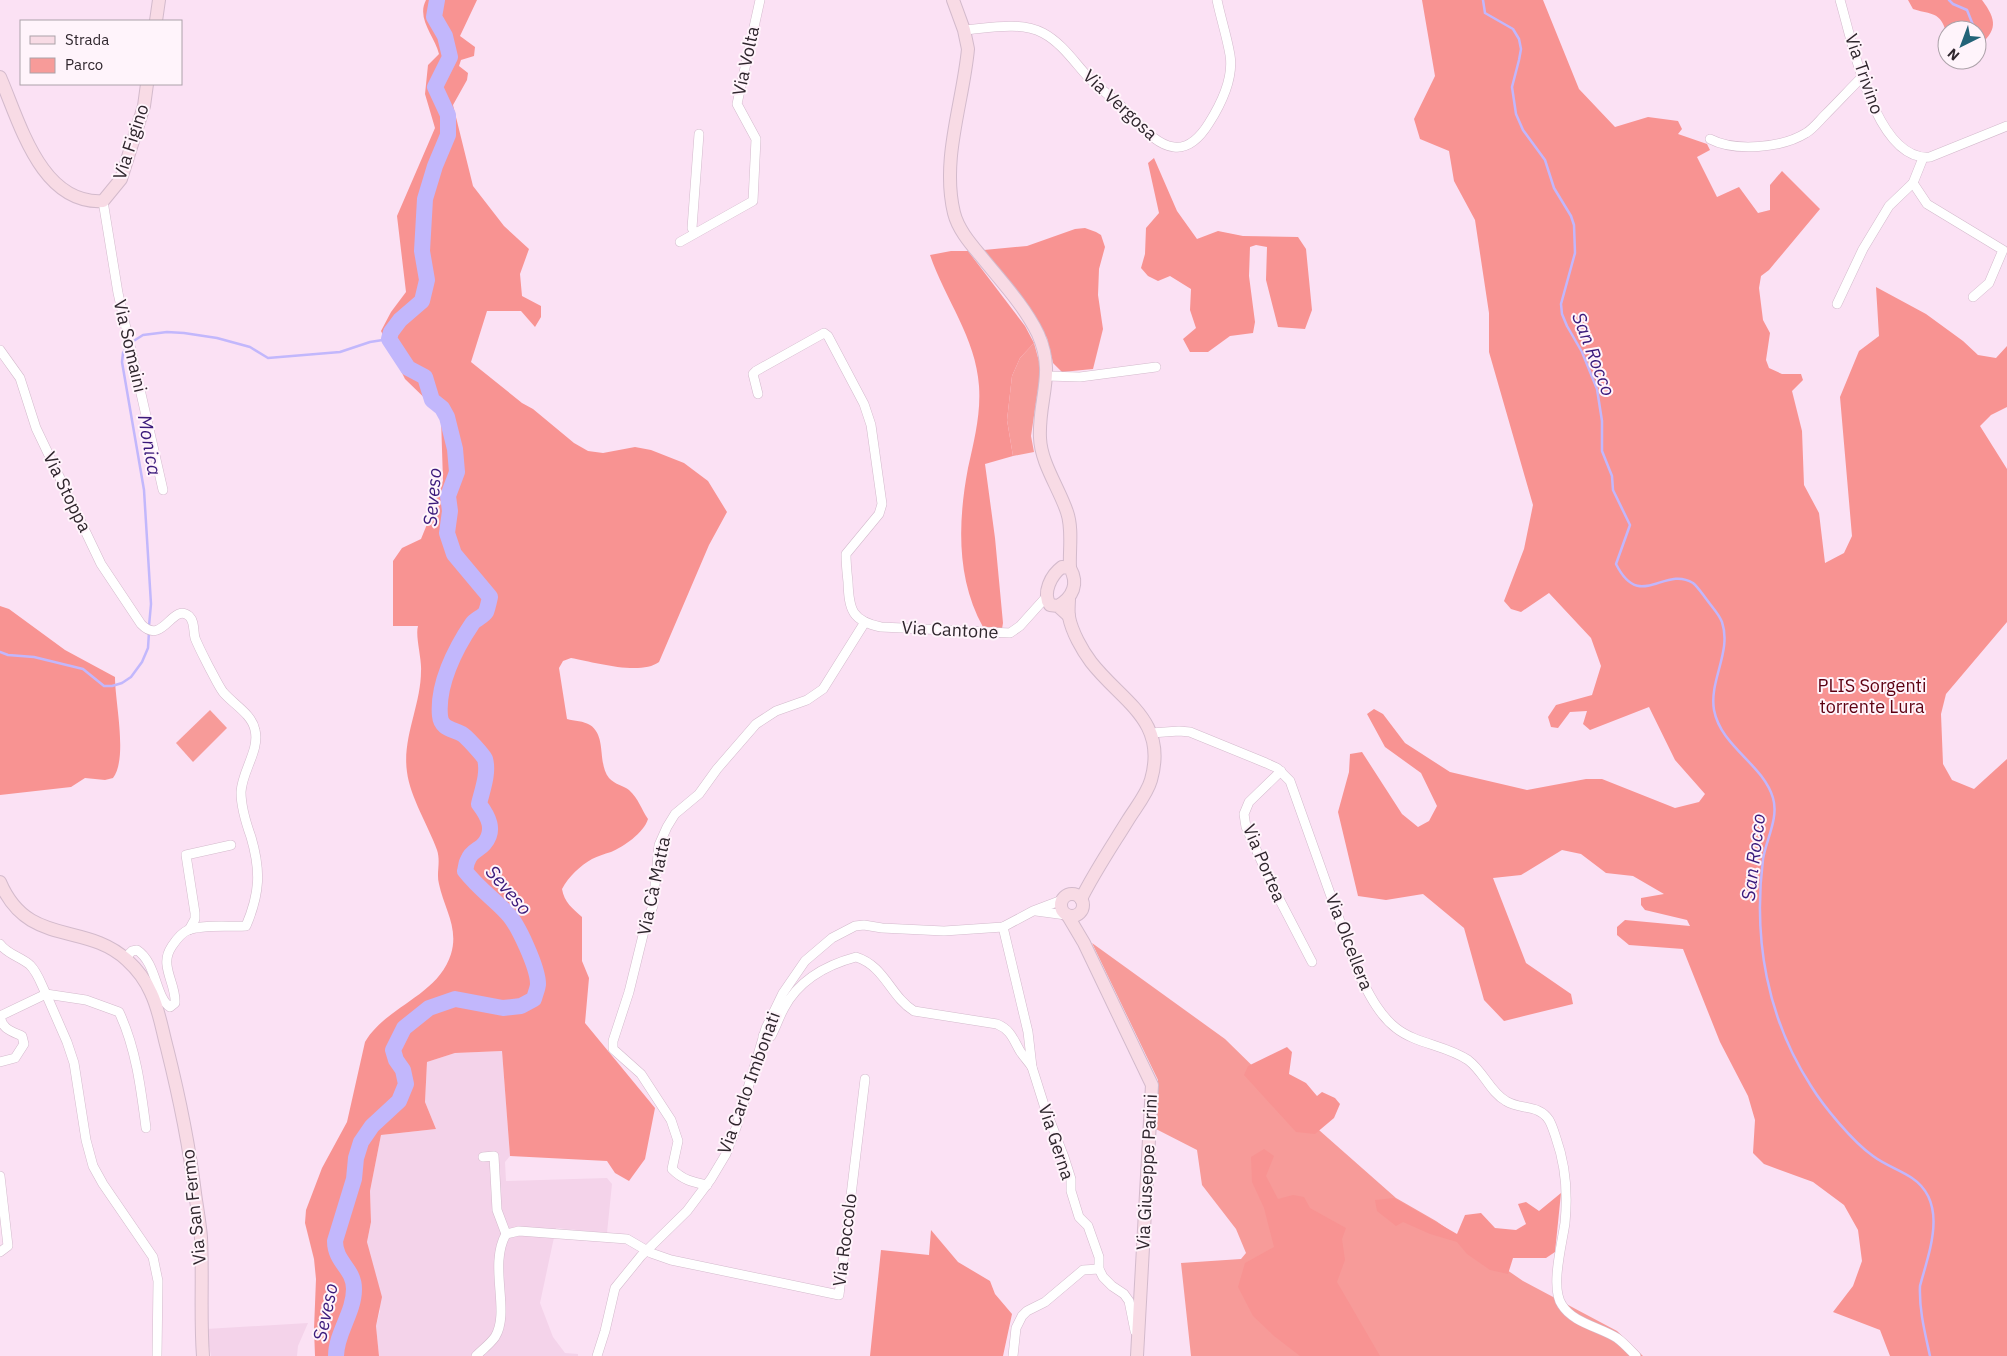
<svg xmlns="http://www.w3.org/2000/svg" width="2007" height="1356" font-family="'IBM Plex Sans',sans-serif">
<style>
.built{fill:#f4d3ea}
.green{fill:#f79b99}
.forest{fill:#f89392}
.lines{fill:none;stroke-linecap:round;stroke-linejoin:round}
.stream{stroke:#c2b7fc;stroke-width:2.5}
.river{stroke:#c2b7fc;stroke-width:16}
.street-casing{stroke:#d3bacc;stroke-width:10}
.secondary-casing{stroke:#d3bacc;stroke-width:14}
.street{stroke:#fff;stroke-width:9}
.secondary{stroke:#f8dbe5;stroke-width:12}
.labels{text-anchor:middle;stroke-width:4;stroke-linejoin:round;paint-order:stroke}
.street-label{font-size:18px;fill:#2f262d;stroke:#fff4fb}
.park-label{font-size:18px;fill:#5d0011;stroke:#fff4fb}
.water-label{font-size:19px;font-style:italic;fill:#3b1a7b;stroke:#fff4fb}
</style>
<rect width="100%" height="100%" fill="#fbe1f4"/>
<!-- built -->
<g class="built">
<polygon points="502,1051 510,1156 505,1162 506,1181 607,1178 612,1184 607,1233 556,1228 540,1303 553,1337 565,1353 578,1354 578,1356 379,1356 376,1326 380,1311 367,1242 371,1222 370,1191 381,1135 436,1129 425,1102 427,1062 455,1053"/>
<polygon points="308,1323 298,1346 297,1356 211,1356 206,1329"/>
</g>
<!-- green -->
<g class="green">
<polygon points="1034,343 1040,365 1039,382 1031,436 1034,452 1013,456 1007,420 1012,376 1020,358"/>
<polygon points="210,710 227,728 193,762 176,743"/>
<polygon points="1092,943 1225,1039 1311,1123 1396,1198 1436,1221 1523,1281 1617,1331 1643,1356 1191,1356 1181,1263 1241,1259 1246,1253 1236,1229 1202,1185 1197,1150 1154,1128 1158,1080"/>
</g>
<!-- forest -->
<g class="forest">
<path d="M426 0H477L460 36 475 47 474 56 461 60 459 66 468 73 467 80 453 105 473 186 504 226 529 249 520 274 522 296 541 306V317L535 327 521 311H487L471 362 522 403 533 409 574 443 588 451 603 453 635 447 651 450 684 463 708 481 727 512 709 545 659 662C640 676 594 662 571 658L563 661 559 668 567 719C574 721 584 721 590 725 607 736 597 763 609 778 614 784 624 786 629 790 639 799 641 809 648 819 644 833 623 847 611 852 604 854 598 856 592 859 580 866 569 876 562 889 564 902 573 909 582 917V961L589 978 585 1023 655 1108 645 1159 629 1181 615 1173 607 1161 510 1156 502 1051 455 1053 427 1062 425 1102 436 1129 381 1135 370 1191 371 1222 367 1242 382 1297 376 1326 379 1356H315L314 1329 316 1279 314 1259 305 1223 306 1210 322 1168 347 1122 365 1042C386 1006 438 996 451 954 459 928 444 908 439 884 436 873 441 862 437 850 429 827 410 797 407 772 402 738 421 705 421 671 422 659 415 636 418 626H393V561L402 548 421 539 432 512V499L443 481 441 418 440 413 405 379 381 331 391 312 406 292 397 216 435 128 425 94 428 65 439 54C435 36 416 19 426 0Z"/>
<polygon points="1422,0 1543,0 1579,89 1615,127 1648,117 1678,121 1682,129 1678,134 1707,144 1710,150 1697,157 1717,197 1739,187 1758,213 1770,210 1770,185 1782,171 1820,209 1769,270 1761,276 1759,288 1763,320 1770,333 1766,360 1769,368 1782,374 1801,374 1803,380 1792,391 1802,431 1804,485 1819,513 1825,563 1844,553 1852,536 1840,397 1859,351 1879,336 1876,287 1926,314 1963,341 1978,355 1996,358 2007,346 2007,407 1991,415 1980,426 2007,469 2007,622 1946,694 1941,714 1943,764 1952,780 1974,789 2007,759 2007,1356 1890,1356 1880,1330 1833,1312 1853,1286 1862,1261 1858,1230 1844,1205 1813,1182 1764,1164 1753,1153 1755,1120 1748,1096 1720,1042 1683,949 1629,945 1617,935 1617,927 1625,920 1690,926 1687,920 1645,910 1641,905 1641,898 1664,894 1633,876 1606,873 1581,854 1562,850 1521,875 1493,878 1526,963 1571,994 1573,1004 1504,1021 1484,1000 1464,928 1423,894 1386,900 1358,896 1338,812 1349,772 1350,754 1362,752 1402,814 1418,827 1429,821 1437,806 1421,773 1385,747 1367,714 1374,709 1383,714 1405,743 1450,772 1527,790 1586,779 1602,779 1675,808 1699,802 1705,794 1675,760 1649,707 1590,730 1583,724 1587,711 1570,712 1558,728 1551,727 1548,717 1556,705 1592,695 1601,666 1591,638 1549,593 1521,612 1511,609 1504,601 1524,549 1533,505 1489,352 1489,313 1475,220 1454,181 1449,151 1420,139 1414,119 1435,76"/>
<path d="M1908 0H1982C1997 20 1998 31 1977 47V30H1947V49C1945 42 1947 35 1945 29 1940 11 1927 14 1913 9Z"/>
<polygon points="1154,158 1177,211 1197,239 1218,231 1243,236 1298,237 1306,249 1312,310 1305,329 1278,327 1266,280 1267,247 1256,245 1250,247 1249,276 1255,322 1253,333 1230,336 1208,352 1190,352 1183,339 1196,328 1190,310 1191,289 1170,276 1158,281 1148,276 1141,268 1145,254 1146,228 1159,213 1148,163"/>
<polygon points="1085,228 1096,232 1101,235 1105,247 1099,269 1098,295 1103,329 1093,369 1062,372 1053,363 1047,338 1036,319 984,250 1027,246 1075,229"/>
<path d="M951 251H968L1025 326 1034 343 1020 358 1012 376 1007 420 1013 456 985 464 995 538 1003 623 1002 629 983 627C956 578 958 521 968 468 974 441 981 414 979 386 976 338 945 299 930 255Z"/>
<path d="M0 606 9 609 65 650 115 677C115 703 128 758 113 778L105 780 85 778 71 787 0 795Z"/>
<polygon points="1287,1047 1292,1052 1289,1074 1306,1083 1317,1096 1322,1092 1335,1098 1340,1104 1334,1118 1315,1134 1296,1132 1244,1075 1248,1066"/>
<polygon points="1264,1149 1274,1156 1266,1176 1278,1199 1293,1195 1304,1197 1310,1208 1346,1228 1342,1239 1345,1260 1337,1282 1380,1356 1300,1356 1274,1336 1253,1316 1238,1287 1245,1263 1274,1247 1264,1208 1252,1182 1251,1157"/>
<polygon points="1561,1193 1555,1252 1546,1258 1513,1258 1508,1274 1490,1270 1467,1254 1457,1242 1430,1234 1403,1222 1396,1226 1377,1211 1375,1200 1394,1198 1457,1234 1465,1215 1481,1213 1495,1228 1516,1230 1526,1224 1518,1204 1526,1202 1539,1211"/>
<polygon points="931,1230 958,1262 990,1281 995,1294 1012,1314 1003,1356 870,1356 881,1250 929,1255"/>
</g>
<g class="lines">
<!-- stream -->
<g class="stream">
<path d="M1483 0 1485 13 1513 29 1519 39 1521 49 1519 60 1512 87 1516 114 1523 130 1545 160 1554 188 1571 216 1574 225 1575 253 1561 304 1562 314 1567 326 1582 352 1597 389 1602 421V451L1612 476 1613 490 1630 525 1616 564C1640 612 1664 565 1693 583 1698 587 1703 595 1707 600 1712 607 1719 614 1722 622 1732 652 1709 680 1714 710 1721 747 1763 764 1773 798 1779 818 1766 840 1763 859 1753 939 1767 1018 1811 1086 1824 1107 1853 1142 1873 1156 1885 1165 1900 1170 1912 1178 1949 1203 1929 1252 1920 1286 1919 1310 1925 1333 1930 1356"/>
<polyline points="1949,0 1953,4 1967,10 1975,30"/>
<polyline points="132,342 143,335 167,332 184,333 217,338 250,347 268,358 340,352 370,342 389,339"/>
<polyline points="128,345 123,353 122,362 144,490 151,604 149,626"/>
<polyline points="0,652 8,655 34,657 83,669 104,686 112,686 122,683 131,677 142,662 148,648 149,632"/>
</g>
<!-- river -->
<path class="river" d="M336 1356C336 1333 354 1313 354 1289 354 1268 335 1263 335 1241L354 1179 356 1158 361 1142 372 1126 399 1101 406 1084 403 1070 396 1060 393 1050 404 1028 429 1008 455 999 503 1008 521 1006 534 999C535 994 538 988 538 984 538 968 518 924 507 913 493 898 478 888 465 871 466 868 466 863 468 860 471 851 479 850 484 844 496 830 488 816 479 804 482 791 489 773 485 759 483 755 466 736 462 734 453 729 441 729 440 716 437 685 455 649 472 624 475 619 483 617 486 612 488 607 489 601 490 597L454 554 447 533 450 511 448 496 457 472 455 449 447 417 442 408 432 400 425 377 408 368 389 339 391 332 400 320 422 301 427 280 422 251 425 199 435 166 448 135V115L435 87 450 57 445 36 434 17 437 0"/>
<defs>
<g id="street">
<path d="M1840 0C1852 40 1875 162 1930 157L2007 126"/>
<path d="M964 30C989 28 1020 21 1043 33 1062 43 1075 63 1089 78 1101 90 1115 99 1126 111 1139 123 1155 145 1174 147 1190 149 1201 136 1209 123 1221 104 1234 79 1230 55 1227 37 1221 19 1217 0"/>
<path d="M1710 139C1735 152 1782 148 1806 133 1813 129 1819 121 1825 115 1838 102 1850 89 1863 76"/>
<polyline points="1913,183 1927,204 2003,250 1989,283 1973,297"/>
<polyline points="103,201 118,293 163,490"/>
<polyline points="695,233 692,228 699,134"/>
<polyline points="680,242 753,201 756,139 737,104 760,0"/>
<polyline points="1837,304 1863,249 1889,206 1913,183 1923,158"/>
<path d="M0 350 20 378 36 428 101 564 141 624C163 647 172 602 189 616 195 622 193 630 195 638 199 648 205 659 210 669 214 676 218 685 223 692 233 704 252 714 255 730 260 750 242 771 241 792 241 808 246 823 251 837 261 871 260 893 246 926 230 927 203 924 188 930 181 933 176 940 172 946 168 952 166 958 167 965 168 977 176 990 175 1003L170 1007C155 997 157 963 137 950L132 951 125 958"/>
<polyline points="1047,376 1080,377 1156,367"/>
<path d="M758 394 753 374 756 371 824 333 828 336 864 404 871 425 882 504 879 514 846 554C846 564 847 573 848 582 849 610 852 621 881 627L1010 633 1020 626 1047 596"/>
<path d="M1151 733 1179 731 1190 732 1266 763 1277 768 1290 781 1359 975C1369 994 1379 1015 1396 1028 1416 1044 1446 1045 1468 1060 1484 1072 1490 1092 1506 1101 1520 1110 1539 1104 1549 1120 1552 1125 1554 1132 1556 1138 1566 1166 1568 1193 1565 1223 1562 1244 1550 1288 1562 1305 1573 1323 1600 1327 1617 1338 1624 1343 1630 1350 1636 1356"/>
<polyline points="1281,771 1249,802 1244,814 1246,827 1273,887 1312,962"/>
<polyline points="1036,911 1066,915"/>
<polyline points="1003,927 1028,1032 1032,1067 1044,1105 1064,1157 1071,1179 1071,1191 1079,1217 1088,1226 1099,1257 1099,1269 1103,1277 1112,1286 1124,1294 1129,1301 1135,1331"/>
<polyline points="189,930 195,919 195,913 186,855 231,845"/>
<path d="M0 944C7 954 21 957 30 965 38 973 41 984 46 994L0 1016C2 1029 11 1031 22 1036L24 1044 15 1058 0 1062"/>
<polyline points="46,994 67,1042 74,1063 86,1140 93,1166 103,1184 153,1257 158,1281 157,1356"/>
<path d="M46 994 86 1000 119 1012C136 1048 141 1089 146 1128"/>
<path d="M763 1036H771C776 1027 779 1017 784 1008 799 980 826 965 856 957 885 966 890 996 914 1011L997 1024C1011 1030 1013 1039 1020 1051 1023 1056 1028 1061 1032 1067"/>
<polyline points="483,1157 494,1156 497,1210 506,1234"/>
<polyline points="0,1176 8,1246 0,1252"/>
<path d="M707 1185C692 1182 683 1180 672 1169L678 1141 671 1120 641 1074 613 1049V1041L629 992 646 923 653 906 659 845 667 827 675 814 699 794 717 769 756 724 776 711 807 700 823 689 865 622"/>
<path d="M476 1356C482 1350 490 1344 495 1337 511 1311 488 1266 506 1234L519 1231 627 1239 651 1253 671 1260 839 1295 865 1079"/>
<polyline points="597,1356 605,1331 615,1288 641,1256 687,1211 711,1179 726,1154 736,1128 766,1028 783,993 805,961 832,938 855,926 864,925 882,928 944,931 1003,927 1033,911 1062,900"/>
<polyline points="1013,1356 1016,1328 1022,1316 1027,1311 1045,1302 1083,1270 1099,1269"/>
</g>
<g id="secondary">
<path d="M953 0 964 30 968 49C963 103 941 159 954 213 958 229 970 243 980 255 1000 280 1024 305 1038 334 1056 374 1038 399 1040 438 1041 463 1059 488 1067 512 1073 529 1069 550 1070 568"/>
<polyline points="156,21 159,0"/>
<path d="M0 77C20 123 41 205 103 201L121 179 144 106 147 84"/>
<path d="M1069 598C1069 604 1068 611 1069 617 1072 632 1082 650 1091 662 1122 702 1168 720 1151 780 1147 794 1136 807 1128 820 1112 846 1095 871 1081 899"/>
<path d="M1058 606C1073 597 1079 584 1070 568L1062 567C1051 575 1042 593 1050 605L1058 606 1069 616"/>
<path d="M0 882C28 948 85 921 127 960 138 970 145 979 151 993 159 1009 162 1030 167 1048 179 1096 189 1144 195 1193 197 1208 200 1223 201 1238 203 1278 200 1316 203 1356"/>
<circle cx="1072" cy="905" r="11"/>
<polyline points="1068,916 1084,943 1152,1085 1137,1356"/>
</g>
</defs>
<!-- street casing -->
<use href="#street" class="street-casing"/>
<!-- secondary casing -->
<use href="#secondary" class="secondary-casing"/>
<!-- street -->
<use href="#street" class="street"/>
<!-- secondary -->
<use href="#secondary" class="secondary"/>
</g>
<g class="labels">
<!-- street labels -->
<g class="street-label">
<text transform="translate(746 61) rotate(-78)" y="6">Via Volta</text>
<text transform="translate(1864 74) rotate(71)" y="6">Via Trivino</text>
<text transform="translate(1120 105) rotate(43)" y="6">Via Vergosa</text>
<text transform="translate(131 142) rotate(-72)" y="6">Via Figino</text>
<text transform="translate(130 346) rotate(77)" y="6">Via Somaini</text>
<text transform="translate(67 492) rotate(64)" y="6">Via Stoppa</text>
<text transform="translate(950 630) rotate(3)" y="6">Via Cantone</text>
<text transform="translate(1264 863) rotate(67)" y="6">Via Portea</text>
<text transform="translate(654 886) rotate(-78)" y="6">Via Cà Matta</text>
<text transform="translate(1349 942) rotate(69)" y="6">Via Olcellera</text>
<text transform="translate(749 1083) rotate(-70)" y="6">Via Carlo Imbonati</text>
<text transform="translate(1056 1142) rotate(72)" y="6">Via Gerna</text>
<text transform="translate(1147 1172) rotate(-87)" y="6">Via Giuseppe Parini</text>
<text transform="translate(194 1207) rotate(-96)" y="6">Via San Fermo</text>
<text transform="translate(845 1240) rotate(-83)" y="6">Via Roccolo</text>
</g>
<!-- park labels -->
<g class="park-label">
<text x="1872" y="692">PLIS Sorgenti<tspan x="1872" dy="21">torrente Lura</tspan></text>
</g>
<!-- water labels -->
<g class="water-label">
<text transform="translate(1594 354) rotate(69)" y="7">San Rocco</text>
<text transform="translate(150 445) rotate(80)" y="7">Monica</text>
<text transform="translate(432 497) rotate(-85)" y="7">Seveso</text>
<text transform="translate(1753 857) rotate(-83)" y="7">San Rocco</text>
<text transform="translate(509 890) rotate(49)" y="7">Seveso</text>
<text transform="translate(325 1312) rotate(-78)" y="7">Seveso</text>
</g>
</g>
<!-- legend -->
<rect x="20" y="20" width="162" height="65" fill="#fff4fb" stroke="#aca2a9"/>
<rect x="30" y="36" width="25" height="8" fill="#f8dbe5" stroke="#aca2a9"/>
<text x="65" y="45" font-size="15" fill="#2f262d">Strada</text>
<rect x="30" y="58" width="25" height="15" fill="#f79b99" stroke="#aca2a9"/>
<text x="65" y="70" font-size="15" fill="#2f262d">Parco</text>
<!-- north arrow -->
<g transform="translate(1962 45) rotate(222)"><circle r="24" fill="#fff4fb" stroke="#aca2a9"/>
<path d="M0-4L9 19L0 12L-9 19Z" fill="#236378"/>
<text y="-8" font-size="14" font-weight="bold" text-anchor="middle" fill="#2f262d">N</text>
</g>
</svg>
